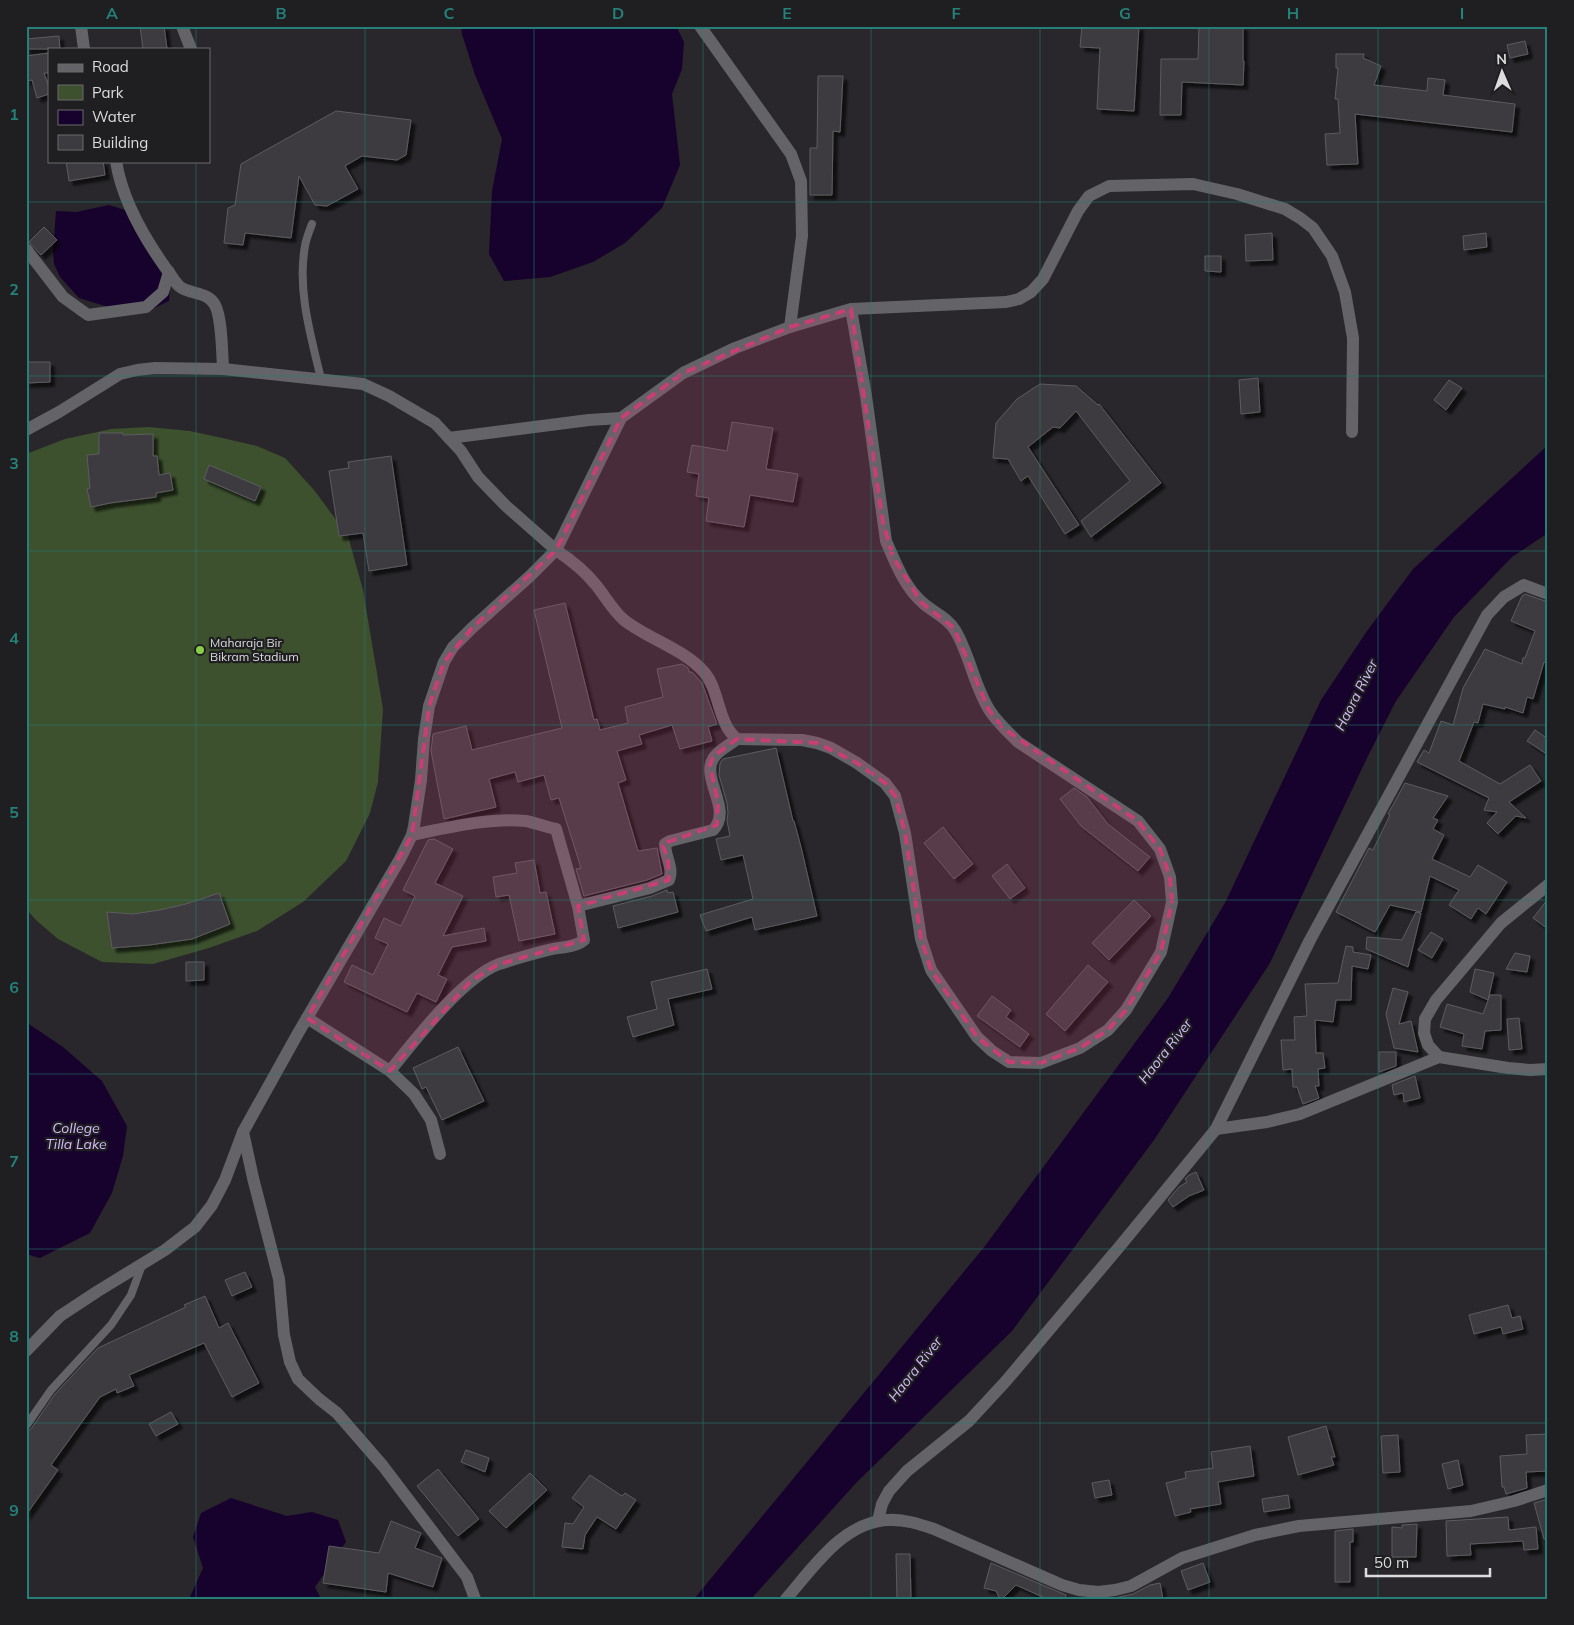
<svg xmlns="http://www.w3.org/2000/svg" width="1574" height="1625" font-family="Mulish,sans-serif">
<style>
.green{fill:#3d512e}
.water{fill:#17022d}
.building{fill:#3c3b3f;stroke:#5d5c60;filter:url(#shadow)}
.lines{fill:none;stroke-linecap:round;stroke-linejoin:round}
.lane{stroke:#646367;stroke-width:8}
.street{stroke:#646367;stroke-width:12}
.marked{fill:#c73f75;fill-opacity:0.2;stroke:#c73f75;stroke-width:4;stroke-dasharray:10 6;stroke-linejoin:round}
.grid{fill:none;stroke:#248079;stroke-width:1;stroke-opacity:0.55}
.poi-dot{fill:#89ce48;stroke:#1f1e21;stroke-width:2}
.labels{text-anchor:middle;stroke-width:4.5;stroke-linejoin:round;paint-order:stroke}
.poi-label{font-size:12px;fill:#dcdbdd;stroke:#1f1e21;text-anchor:start}
.water-label{font-size:14px;font-style:italic;fill:#d4bcfc;stroke:#1f1e21}
.neatline{fill:none;stroke:#248079;stroke-width:2}
.grid-label{font-size:16px;text-anchor:middle;font-weight:bold;fill:#248079}
</style>
<defs>
<filter id="shadow"><feDropShadow dx="4.5" dy="4.5" stdDeviation="1" flood-color="#0009"/></filter>
</defs>
<rect width="100%" height="100%" fill="#29272b"/>
<!-- green -->
<polygon class="green" points="149,427 190,431 218,437 257,446 285,458 314,490 348,536 363,590 383,709 378,782 370,813 346,861 303,902 257,931 209,948 153,964 102,962 58,939 37,921 26,909 26,454 65,439 111,429"/>
<!-- water -->
<g class="water">
<polygon points="461,26 676,26 684,42 682,69 672,94 680,165 662,208 625,243 593,262 550,277 504,281 489,254 492,191 502,139 475,75 462,34"/>
<polygon points="109,205 125,210 170,288 169,301 152,309 118,310 79,298 60,277 54,264 53,252 56,211 76,212"/>
<polygon points="1548,445 1548,533 1512,557 1454,617 1396,701 1367,758 1270,963 1154,1140 1012,1331 857,1482 751,1599 694,1599 985,1246 1168,998 1225,903 1321,700 1367,631 1413,569"/>
<polygon points="26,1022 63,1047 102,1081 127,1126 123,1156 112,1193 90,1233 40,1258 26,1254"/>
<polygon points="231,1498 287,1516 312,1512 338,1520 346,1542 315,1587 321,1599 189,1599 203,1568 193,1537 201,1513"/>
</g>
<!-- building -->
<g class="building">
<polygon points="140,26 164,26 167,49 143,49"/>
<polygon points="1082,26 1139,26 1134,111 1097,109 1100,48 1080,47"/>
<polygon points="1199,26 1243,26 1243,61 1244,61 1243,85 1182,82 1181,115 1160,115 1161,59 1198,59"/>
<polygon points="59,36 60,49 26,49 26,39"/>
<polygon points="1525,41 1528,54 1510,58 1507,45"/>
<polygon points="49,53 49,73 44,73 49,87 49,94 37,98 32,80 26,81 26,56"/>
<polygon points="1336,54 1364,54 1363,58 1381,66 1374,85 1427,91 1428,78 1445,80 1443,95 1515,104 1512,132 1355,114 1358,164 1327,165 1325,134 1340,133 1338,99 1335,99 1338,68 1336,68"/>
<polygon points="818,76 843,76 840,132 833,131 832,195 810,195 810,148 817,148"/>
<polygon points="336,111 411,120 406,155 397,160 362,156 345,166 358,189 327,206 315,205 299,176 291,238 245,233 243,245 224,243 228,208 235,205 241,164"/>
<polygon points="66,161 103,161 105,175 69,181"/>
<polygon points="44,227 57,240 41,255 29,242"/>
<polygon points="1272,233 1273,260 1246,261 1245,235"/>
<polygon points="1486,233 1487,247 1464,250 1463,236"/>
<polygon points="1205,256 1221,256 1221,272 1205,271"/>
<polygon points="26,362 50,362 50,382 26,383"/>
<polygon points="1258,378 1260,412 1241,414 1239,380"/>
<polygon points="1449,380 1462,388 1446,410 1434,400"/>
<polygon points="1040,384 1076,386 1098,405 1099,404 1161,483 1091,537 1081,521 1130,481 1076,411 1060,428 1053,427 1028,447 1079,525 1065,534 1028,476 1021,481 1008,459 993,458 996,423 1017,399"/>
<polygon points="732,422 773,428 766,469 798,474 793,502 750,495 744,527 706,521 709,498 696,496 699,474 687,472 692,445 727,451"/>
<polygon points="99,433 123,433 123,435 153,434 153,456 157,456 159,475 170,473 173,490 156,493 156,497 110,503 91,507 87,489 90,488 87,455 99,454"/>
<polygon points="391,456 407,565 369,571 363,533 339,536 329,471 349,468 348,462"/>
<polygon points="209,465 261,487 255,501 204,479"/>
<polygon points="1525,594 1548,602 1548,664 1544,662 1533,699 1527,697 1523,713 1505,707 1505,709 1483,704 1478,723 1474,722 1459,761 1500,784 1530,765 1541,781 1509,802 1526,818 1516,816 1498,834 1487,823 1497,812 1484,810 1489,798 1417,762 1424,750 1429,753 1441,721 1453,725 1463,688 1485,649 1522,664 1523,658 1525,658 1535,631 1511,621 1522,596"/>
<polygon points="565,603 594,720 597,719 600,730 628,723 625,707 663,697 657,669 682,664 688,668 689,672 692,672 702,683 717,724 708,727 712,741 680,749 672,725 639,735 642,744 617,751 626,780 618,783 638,851 657,848 662,874 647,880 584,896 576,869 581,868 559,798 551,800 544,775 518,782 515,772 489,779 496,807 444,819 431,751 433,734 466,726 472,750 562,728 534,610"/>
<polygon points="1535,730 1548,739 1548,755 1527,741"/>
<polygon points="776,748 793,821 794,821 801,847 817,916 755,930 752,917 706,931 700,915 753,899 743,855 721,860 716,839 730,836 727,821 728,813 727,803 719,775 720,763 723,759"/>
<polygon points="1405,783 1448,796 1433,818 1438,820 1433,829 1444,835 1432,859 1470,877 1478,865 1507,882 1486,914 1478,908 1471,919 1449,905 1459,890 1430,876 1421,912 1390,905 1375,932 1336,912 1369,848 1373,850 1390,815 1388,814"/>
<polygon points="1074,788 1087,797 1108,824 1150,857 1138,871 1081,826 1060,799"/>
<polygon points="943,827 973,864 954,879 924,843"/>
<polygon points="434,839 453,849 435,883 463,896 443,936 484,928 486,941 452,947 438,975 447,979 436,1002 417,993 407,1012 344,982 352,965 373,975 388,944 375,938 384,918 401,926 415,896 403,890 428,840"/>
<polygon points="534,860 540,893 546,892 555,934 519,941 509,895 496,897 493,877 517,873 515,863"/>
<polygon points="1007,864 1025,888 1010,899 992,876"/>
<polygon points="667,890 668,893 673,892 678,912 618,928 613,906 652,896"/>
<polygon points="219,893 230,924 192,939 149,945 112,948 107,912 133,914 160,910 186,904"/>
<polygon points="1548,899 1548,929 1533,918"/>
<polygon points="1134,900 1151,916 1109,960 1092,943"/>
<polygon points="1416,912 1421,913 1408,967 1366,949 1367,937 1402,940"/>
<polygon points="1431,932 1443,939 1432,958 1418,950"/>
<polygon points="1346,946 1353,947 1353,952 1371,955 1368,969 1352,966 1351,1000 1336,1000 1333,1022 1315,1020 1316,1053 1323,1053 1325,1068 1318,1069 1319,1086 1315,1086 1319,1098 1303,1104 1297,1087 1293,1087 1292,1069 1283,1070 1281,1040 1295,1040 1294,1017 1307,1016 1305,984 1338,983"/>
<polygon points="1515,953 1530,956 1527,972 1506,969"/>
<polygon points="186,962 204,962 204,980 186,981"/>
<polygon points="1088,965 1108,982 1065,1031 1046,1014"/>
<polygon points="707,969 712,989 668,999 674,1025 633,1037 627,1017 657,1009 651,982"/>
<polygon points="1475,969 1494,973 1488,1000 1470,992"/>
<polygon points="1393,988 1408,992 1399,1024 1411,1021 1418,1052 1394,1048 1386,1014"/>
<polygon points="1490,995 1501,995 1501,1030 1485,1031 1482,1049 1462,1046 1464,1034 1440,1027 1447,1004 1483,1014"/>
<polygon points="992,996 1011,1010 1006,1017 1029,1034 1020,1047 977,1016"/>
<polygon points="1519,1018 1522,1049 1509,1050 1507,1019"/>
<polygon points="458,1047 484,1101 442,1120 426,1087 422,1089 413,1068"/>
<polygon points="1379,1052 1396,1052 1396,1066 1379,1072"/>
<polygon points="1415,1076 1420,1098 1404,1102 1403,1093 1394,1095 1392,1085"/>
<polygon points="1196,1172 1204,1190 1189,1196 1173,1207 1168,1200 1179,1187 1187,1182 1185,1179 1189,1175"/>
<polygon points="245,1272 252,1287 232,1296 225,1280"/>
<polygon points="205,1296 219,1328 228,1323 259,1383 232,1397 204,1343 129,1375 134,1386 117,1393 116,1389 100,1397 51,1465 58,1470 26,1515 26,1432 31,1429 55,1394 98,1348 186,1307 184,1305"/>
<polygon points="1508,1305 1512,1318 1520,1316 1523,1329 1503,1334 1501,1327 1474,1334 1469,1315"/>
<polygon points="171,1412 178,1424 156,1436 149,1424"/>
<polygon points="1326,1426 1335,1457 1331,1457 1334,1465 1298,1475 1288,1437"/>
<polygon points="1548,1434 1548,1471 1526,1472 1527,1488 1506,1494 1504,1487 1502,1487 1500,1456 1527,1454 1526,1435"/>
<polygon points="1398,1435 1400,1472 1383,1473 1381,1436"/>
<polygon points="1250,1446 1254,1476 1218,1482 1221,1504 1190,1509 1191,1512 1175,1516 1166,1483 1186,1478 1185,1472 1213,1468 1211,1452"/>
<polygon points="466,1450 489,1458 485,1472 461,1462"/>
<polygon points="1458,1460 1463,1485 1448,1489 1442,1464"/>
<polygon points="438,1469 479,1519 458,1536 417,1486"/>
<polygon points="530,1473 547,1490 506,1528 489,1511"/>
<polygon points="590,1475 622,1496 625,1493 636,1500 616,1529 597,1517 585,1535 583,1549 562,1547 565,1523 573,1524 584,1507 572,1498"/>
<polygon points="1109,1480 1112,1495 1095,1498 1092,1483"/>
<polygon points="1288,1495 1290,1508 1264,1512 1262,1499"/>
<polygon points="1548,1499 1548,1539 1544,1539 1534,1503"/>
<polygon points="1508,1517 1509,1530 1536,1527 1538,1549 1524,1550 1523,1541 1470,1544 1471,1555 1447,1556 1446,1521"/>
<polygon points="391,1521 421,1533 415,1548 442,1558 433,1587 388,1573 386,1592 323,1583 329,1546 379,1553"/>
<polygon points="1417,1524 1416,1557 1392,1557 1392,1527 1402,1528 1402,1525"/>
<polygon points="1353,1529 1353,1542 1350,1542 1350,1582 1335,1582 1335,1531"/>
<polygon points="896,1554 910,1554 911,1599 897,1599"/>
<polygon points="991,1563 1066,1595 1065,1599 1047,1599 1016,1585 1002,1599 1000,1599 996,1591 984,1588"/>
<polygon points="1203,1563 1210,1582 1188,1590 1181,1571"/>
<polygon points="1160,1583 1163,1599 1110,1599 1133,1594 1150,1585"/>
</g>
<g class="lines">
<!-- lane -->
<g class="lane">
<path d="M312 224C309 232 306 239 305 246 297 291 311 336 321 379"/>
<polyline points="26,1426 51,1390 111,1325 131,1295 142,1265"/>
</g>
<!-- street -->
<g class="street">
<polyline points="81,26 84,49"/>
<polyline points="182,26 191,49"/>
<polyline points="700,26 791,154 801,181 802,236 790,327"/>
<path d="M116 161C122 200 143 236 165 267 170 273 174 281 179 286 189 295 208 291 215 305 222 318 222 352 223 369"/>
<polyline points="26,249 63,297 88,315 146,307 163,292 169,272"/>
<path d="M851 309 866 396 886 541C895 562 905 588 923 603 933 612 948 618 955 630 970 655 974 686 990 711 998 723 1008 732 1018 742L1138 821 1160 849 1170 877 1172 902 1161 952 1126 1010 1108 1030 1080 1048 1041 1063 1009 1062 992 1051 977 1037 931 970 921 939 905 833 895 796 885 783 857 763 831 748 817 743 802 740 737 739C717 723 720 690 704 672 684 649 648 639 624 620 613 611 605 596 596 585 584 570 571 560 556 550L621 418 683 373 735 348 790 327 851 309 1006 302 1019 299 1031 292 1043 279 1078 211 1089 196 1109 186 1193 184 1237 194 1285 209 1300 218 1313 228 1332 256 1345 292 1353 338 1352 432"/>
<polyline points="26,430 59,412 120,374 137,370 155,368 223,369 363,384 389,396 435,423 461,451 478,477 506,506 556,550 530,576 472,628 453,647 444,662 429,706 424,739 421,780 414,826 412,835 400,859 297,1035 243,1132 225,1180 212,1205 195,1227 165,1250 98,1291 60,1316 26,1351"/>
<polyline points="449,438 589,420 621,418"/>
<path d="M578 906 650 888 669 880C674 868 665 857 665 844L670 841 713 830C733 810 701 779 713 759 717 751 730 745 737 739"/>
<path d="M307 1018 390 1071C415 1040 462 978 499 964 515 959 532 954 548 950 559 947 575 948 584 940L578 906 556 829C546 827 536 823 526 821 492 817 446 828 412 835"/>
<polyline points="1439,1057 1428,1045 1424,1033 1425,1019 1436,1000 1501,923 1548,885"/>
<polyline points="390,1071 414,1094 431,1120 440,1154"/>
<polyline points="1216,1129 1267,1122 1300,1114 1439,1057 1508,1068 1530,1070 1548,1069"/>
<polyline points="243,1132 253,1178 279,1279 284,1335 290,1362 298,1379 319,1399 337,1413 383,1466 467,1577 475,1599"/>
<polyline points="878,1521 882,1504 889,1491 907,1471 969,1421 1006,1381 1120,1246 1216,1129 1310,940 1487,615 1504,597 1524,585 1548,594"/>
<path d="M786 1599C813 1568 843 1522 888 1520 904 1519 919 1524 934 1529L1062 1585 1079 1590 1098 1592 1115 1590 1131 1586 1182 1558 1255 1535 1299 1526 1471 1511 1514 1501 1548 1490"/>
</g>
</g>
<!-- marked area -->
<path class="marked" d="M851 309 883 522 893 557 922 603 954 628 989 710 1003 728 1138 821 1160 849 1170 877 1172 902 1161 952 1126 1010 1108 1030 1080 1048 1041 1063 1009 1062 977 1037 931 970 921 939 905 833 895 796 885 783 857 763 817 743 737 739 713 757 710 765 718 802 717 825 662 844 668 858 669 880 578 906 584 940 497 965 470 982 390 1071 307 1018 412 835 429 706 444 662 472 628 556 550 621 418 683 373 790 327Z"/>
<!-- grid -->
<path class="grid" d="M196 26V49M365 26V1599M534 26V1599M703 26V1599M871 26V1599M1040 26V1599M1209 26V1599M1378 26V1599M196 161V1599M26 202H1548M26 376H1548M26 551H1548M26 725H1548M26 900H1548M26 1074H1548M26 1249H1548M26 1423H1548"/>
<!-- markers -->
<circle class="poi-dot" cx="200" cy="650" r="5"/>
<g class="labels">
<!-- poi labels -->
<g class="poi-label">
<text x="210" y="647">Maharaja Bir<tspan x="210" dy="14">Bikram Stadium</tspan></text>
</g>
<!-- water labels -->
<g class="water-label">
<text transform="translate(1356 695) rotate(-63)" y="5">Haora River</text>
<text transform="translate(1165 1051) rotate(-52)" y="5">Haora River</text>
<text x="76" y="1133">College<tspan x="76" dy="16">Tilla Lake</tspan></text>
<text transform="translate(915 1369) rotate(-52)" y="5">Haora River</text>
</g>
</g>
<!-- border -->
<rect width="1574" height="1625" fill="none" stroke="#1f1e21" stroke-width="55"/>
<!-- legend -->
<rect x="48" y="48" width="162" height="115" fill="#1f1e21" stroke="#6b6a6c"/>
<rect x="58" y="64" width="25" height="8" fill="#646367" stroke="#6b6a6c"/>
<text x="92" y="72" font-size="15" fill="#dcdbdd">Road</text>
<rect x="58" y="85" width="25" height="15" fill="#3d512e" stroke="#6b6a6c"/>
<text x="92" y="98" font-size="15" fill="#dcdbdd">Park</text>
<rect x="58" y="110" width="25" height="15" fill="#17022d" stroke="#6b6a6c"/>
<text x="92" y="122" font-size="15" fill="#dcdbdd">Water</text>
<rect x="58" y="135" width="25" height="15" fill="#3c3b3f" stroke="#6b6a6c"/>
<text x="92" y="148" font-size="15" fill="#dcdbdd">Building</text>
<!-- north arrow -->
<g transform="translate(1502 72) rotate(358)" stroke="#1f1e21" stroke-width="4" paint-order="stroke">
<path d="M0-4L9 19L0 12L-9 19Z" fill="#dcdbdd"/>
<text y="-8" font-size="14" font-weight="bold" text-anchor="middle" fill="#dcdbdd">N</text>
</g>
<!-- scale -->
<path d="M1366 1568v8h124v-8" fill="none" stroke="#dcdbdd" stroke-width="2.5"/>
<text x="1374" y="1568" font-size="15" fill="#dcdbdd" stroke="#1f1e21" stroke-width="4" paint-order="stroke">50 m</text>
<rect x="28" y="28" width="1518" height="1570" class="neatline"/>
<g class="grid-label">
<text x="112" y="19">A</text>
<text x="281" y="19">B</text>
<text x="449" y="19">C</text>
<text x="618" y="19">D</text>
<text x="787" y="19">E</text>
<text x="956" y="19">F</text>
<text x="1125" y="19">G</text>
<text x="1293" y="19">H</text>
<text x="1462" y="19">I</text>
<text x="14" y="120">1</text>
<text x="14" y="295">2</text>
<text x="14" y="469">3</text>
<text x="14" y="644">4</text>
<text x="14" y="818">5</text>
<text x="14" y="993">6</text>
<text x="14" y="1167">7</text>
<text x="14" y="1342">8</text>
<text x="14" y="1516">9</text>
</g>
</svg>
